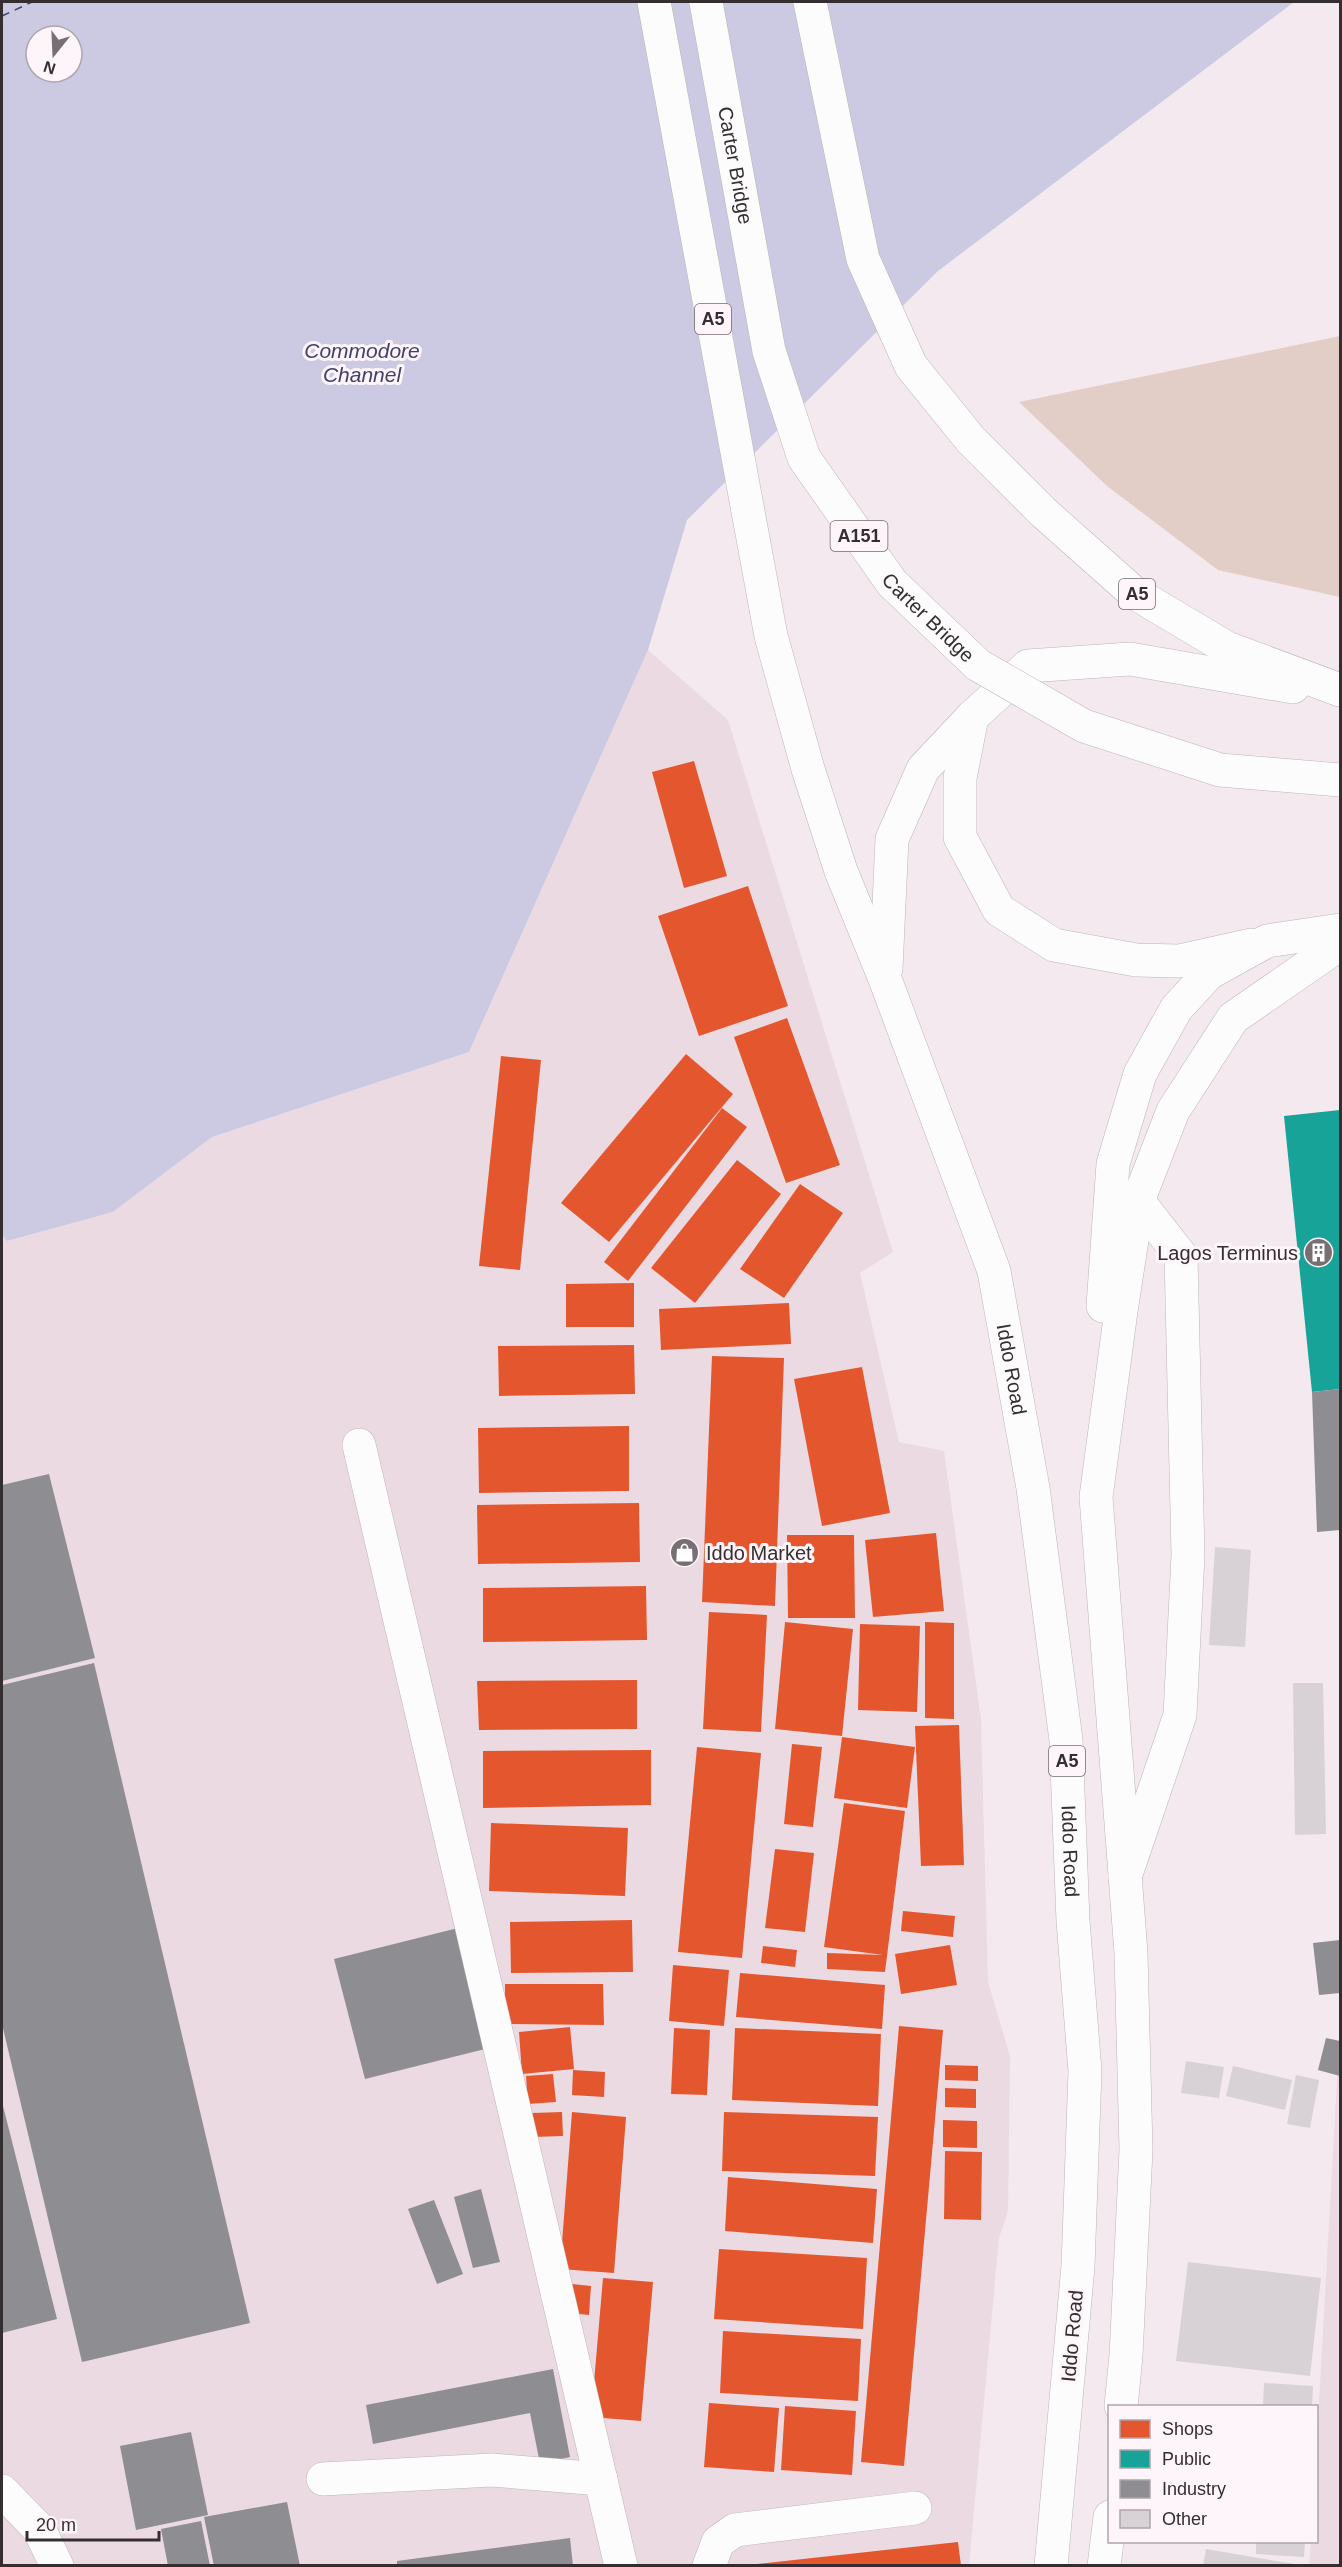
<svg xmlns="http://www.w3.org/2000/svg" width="1342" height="2567" font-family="Arial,sans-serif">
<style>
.built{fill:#ecdae2}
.green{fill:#e2cec6}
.water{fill:#cbcae2;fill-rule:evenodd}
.shops{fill:#e4572e}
.public{fill:#17a398}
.industry{fill:#8d8d92}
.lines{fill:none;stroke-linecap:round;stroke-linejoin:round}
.ferry{stroke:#41416e;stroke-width:1.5;stroke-dasharray:8 6;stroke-linecap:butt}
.building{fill:#d8d1d6}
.minor-casing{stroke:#bcb5b8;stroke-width:34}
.major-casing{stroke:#bcb5b8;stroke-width:34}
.highway-casing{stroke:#bcb5b8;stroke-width:34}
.minor{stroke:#fdfcfc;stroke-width:33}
.major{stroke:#fdfcfc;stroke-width:33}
.highway{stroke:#fdfcfc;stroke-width:33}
.major-bridge-casing{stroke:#bcb5b8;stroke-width:34;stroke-linecap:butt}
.major-bridge{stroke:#fdfcfc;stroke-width:33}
.labels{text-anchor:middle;stroke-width:6;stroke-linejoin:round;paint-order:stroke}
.shield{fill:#fdf5f9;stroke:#716a6d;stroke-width:1.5}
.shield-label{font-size:18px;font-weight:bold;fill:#352e31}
.street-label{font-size:20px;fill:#352e31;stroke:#fdf5f9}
.poi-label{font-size:20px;fill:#352e31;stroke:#fdf5f9;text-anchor:end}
.water-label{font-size:21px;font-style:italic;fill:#41416e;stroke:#fdf5f9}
</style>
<rect width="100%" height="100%" fill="#f4e9ee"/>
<!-- built -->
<g class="built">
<polygon points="648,650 728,720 893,1252 860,1273 899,1442 944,1451 981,1719 988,1982 1010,2056 1008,2211 999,2238 969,2565 2,2565 2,1235 7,1241 113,1212 212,1137 469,1052"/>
<polygon points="1340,2028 1340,2565 1309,2566 1311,2542 1316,2542 1317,2437"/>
</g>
<!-- green -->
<polygon class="green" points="1340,336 1340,597 1218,570 1107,486 1019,402"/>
<!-- water -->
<path class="water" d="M2 2H1294L938 271 687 520 648 650 469 1052 212 1137 113 1212 7 1241 2 1235ZM36 36H72V72H36Z"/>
<!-- shops -->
<g class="shops">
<polygon points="694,761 727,876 684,888 652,772"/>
<polygon points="748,886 788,1006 699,1036 658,916"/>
<polygon points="787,1018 840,1165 786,1183 734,1037"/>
<polygon points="686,1054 733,1094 609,1242 561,1203"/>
<polygon points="501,1056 541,1060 520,1270 479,1266"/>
<polygon points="722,1108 747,1127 628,1281 604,1262"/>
<polygon points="737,1160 781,1194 695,1303 651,1268"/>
<polygon points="800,1184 843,1213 784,1298 740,1269"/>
<polygon points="634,1283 634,1327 566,1327 566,1284"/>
<polygon points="789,1303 791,1344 661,1350 659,1309"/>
<polygon points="634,1345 635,1394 499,1396 498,1346"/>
<polygon points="712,1356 784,1358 775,1606 702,1602"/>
<polygon points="862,1367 890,1513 822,1526 794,1379"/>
<polygon points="629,1426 629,1491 479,1493 478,1428"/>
<polygon points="639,1503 640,1562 478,1564 477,1505"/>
<polygon points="936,1533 944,1611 873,1617 865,1540"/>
<polygon points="787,1535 854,1535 855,1618 788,1618"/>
<polygon points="646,1586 647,1640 483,1642 483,1588"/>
<polygon points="709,1612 767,1615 761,1732 703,1729"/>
<polygon points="785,1622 853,1629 842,1736 775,1729"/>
<polygon points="925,1622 954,1623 954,1719 925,1718"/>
<polygon points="860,1624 920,1626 917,1712 858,1710"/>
<polygon points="637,1680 637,1729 479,1730 477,1681"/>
<polygon points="959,1725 964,1865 921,1866 915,1726"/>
<polygon points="842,1737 915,1747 907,1808 834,1798"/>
<polygon points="792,1744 822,1747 813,1827 784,1824"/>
<polygon points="697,1747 761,1753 742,1958 678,1952"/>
<polygon points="651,1750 651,1805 483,1808 483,1751"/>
<polygon points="844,1803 905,1811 885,1972 827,1969 827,1953 883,1955 824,1947"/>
<polygon points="491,1823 628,1828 625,1896 489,1891"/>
<polygon points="775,1849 814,1853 805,1932 765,1928"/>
<polygon points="903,1911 955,1916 953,1937 901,1931"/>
<polygon points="632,1920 633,1972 511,1973 510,1922"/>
<polygon points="950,1945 957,1985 901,1994 895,1954"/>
<polygon points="763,1946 797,1950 795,1967 761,1963"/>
<polygon points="673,1965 729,1970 724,2026 669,2021"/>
<polygon points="740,1973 885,1985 882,2029 736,2017"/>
<polygon points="505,1984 603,1984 604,2025 505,2024"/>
<polygon points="899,2026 943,2030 904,2466 861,2462"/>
<polygon points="570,2027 574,2069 522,2074 519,2032"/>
<polygon points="674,2028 710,2030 707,2095 671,2094"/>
<polygon points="735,2028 881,2034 878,2106 732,2100"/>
<polygon points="945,2065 978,2066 978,2081 945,2080"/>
<polygon points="573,2070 605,2072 604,2097 572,2095"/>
<polygon points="553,2074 556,2102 528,2104 526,2076"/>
<polygon points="945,2088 976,2089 976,2108 945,2107"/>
<polygon points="562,2112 563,2136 533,2137 532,2113"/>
<polygon points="572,2112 626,2117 614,2273 560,2269"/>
<polygon points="724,2112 878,2117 875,2176 722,2171"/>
<polygon points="943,2120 977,2121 977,2148 943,2147"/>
<polygon points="945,2151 982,2152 981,2220 944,2219"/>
<polygon points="728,2177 877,2189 873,2243 725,2231"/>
<polygon points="719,2249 867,2258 863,2329 714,2319"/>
<polygon points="603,2278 653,2282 641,2421 591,2417"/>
<polygon points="572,2284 591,2286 589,2315 569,2313"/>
<polygon points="723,2331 861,2339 858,2401 720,2393"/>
<polygon points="709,2403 779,2408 774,2472 704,2467"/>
<polygon points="785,2406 856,2411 852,2475 781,2470"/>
<polygon points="958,2542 961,2566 757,2566 757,2564"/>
</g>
<!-- public -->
<polygon class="public" points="1340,1110 1340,1389 1312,1392 1284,1116"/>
<!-- industry -->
<g class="industry">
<polygon points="1340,1389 1340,1530 1317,1532 1312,1392"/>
<polygon points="49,1474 95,1658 2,1681 2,1485"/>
<polygon points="94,1663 250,2323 82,2362 2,2024 2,1685"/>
<polygon points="462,1927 493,2047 365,2079 334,1959"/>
<polygon points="1340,1940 1340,1993 1319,1995 1313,1943"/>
<polygon points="1326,2038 1340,2041 1340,2076 1318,2070"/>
<polygon points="2,2102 57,2319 2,2333"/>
<polygon points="481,2189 500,2262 473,2268 454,2197"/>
<polygon points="434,2200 463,2274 437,2284 408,2209"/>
<polygon points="553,2369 570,2457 540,2464 530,2413 373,2444 366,2405"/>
<polygon points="191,2432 208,2515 136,2530 120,2446"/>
<polygon points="287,2502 300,2566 214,2566 204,2517"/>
<polygon points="201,2521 210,2566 168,2566 161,2529"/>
<polygon points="570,2538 573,2566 397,2566 397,2561"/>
</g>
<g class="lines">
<!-- ferry -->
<polyline class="ferry" points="2,16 32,2"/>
</g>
<!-- building -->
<g class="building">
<polygon points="1215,1547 1251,1550 1245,1647 1209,1645"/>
<polygon points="1293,1683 1323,1683 1326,1834 1295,1835"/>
<polygon points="1186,2061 1224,2067 1219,2098 1181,2093"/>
<polygon points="1233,2066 1292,2080 1285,2110 1226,2096"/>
<polygon points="1296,2075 1319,2080 1310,2128 1287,2124"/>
<polygon points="1188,2262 1321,2278 1310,2376 1176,2361"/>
<polygon points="1264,2383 1313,2386 1312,2406 1263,2406"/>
<polygon points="1256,2542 1305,2542 1304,2557 1256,2554"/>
<polygon points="1206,2549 1294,2564 1294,2566 1203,2566"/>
</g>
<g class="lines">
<defs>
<g id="minor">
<polyline points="359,1445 621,2566"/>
<polyline points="1125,1877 1180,1715 1188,1555 1181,1256 1138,1201"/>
<polyline points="323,2479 492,2470 601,2479"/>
<polyline points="2,2491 39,2529 57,2566"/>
<polyline points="709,2566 718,2542 735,2530 915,2508"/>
</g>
<g id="major">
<polyline points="810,2 863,259 911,366 971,440 1043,512 1133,592 1227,648 1340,690"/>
<polyline points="1251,945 1179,961 1136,960 1054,945 999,910 960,837 960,778 972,717 1028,666 1130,659 1293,687"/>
</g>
<g id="highway">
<path id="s1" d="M654 2 771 636 808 769 841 871 885 979 994 1271 1033 1488 1066 1740 1073 1921 1085 2071 1078 2266 1051 2566"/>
<polyline points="886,969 892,839 923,769 972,717"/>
<polyline points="1103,1306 1113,1164 1140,1074 1176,1009 1209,973 1267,941 1340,930"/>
<polyline points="1121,2406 1126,2356 1136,2150 1131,1953 1096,1497 1121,1311 1138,1201 1173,1111 1233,1018 1340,944"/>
<polyline points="1104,2566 1110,2517"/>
</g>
</defs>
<!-- minor casing -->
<use href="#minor" class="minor-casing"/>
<!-- major casing -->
<use href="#major" class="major-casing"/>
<!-- highway casing -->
<use href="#highway" class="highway-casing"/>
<!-- minor -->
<use href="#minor" class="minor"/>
<!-- major -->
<use href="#major" class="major"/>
<!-- highway -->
<use href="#highway" class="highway"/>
<defs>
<g id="major-bridge">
<path id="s2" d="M706 2 769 351 804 458 892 583 978 665 1084 726 1220 770 1340 780"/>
</g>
</defs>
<!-- major-bridge casing -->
<use href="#major-bridge" class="major-bridge-casing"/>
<!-- major-bridge -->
<use href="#major-bridge" class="major-bridge"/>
</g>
<!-- icons -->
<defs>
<symbol id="building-disc" viewBox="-11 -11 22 22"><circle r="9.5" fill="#786f73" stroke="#fdf5f9"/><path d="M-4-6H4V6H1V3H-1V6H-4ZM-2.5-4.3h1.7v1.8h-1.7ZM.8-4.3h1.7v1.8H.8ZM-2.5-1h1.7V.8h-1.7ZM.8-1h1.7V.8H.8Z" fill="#fff"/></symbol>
<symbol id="shop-disc" viewBox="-11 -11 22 22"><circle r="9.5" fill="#786f73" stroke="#fdf5f9"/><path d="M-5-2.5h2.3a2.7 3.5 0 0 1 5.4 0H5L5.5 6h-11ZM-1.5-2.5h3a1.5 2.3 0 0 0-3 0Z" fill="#fff"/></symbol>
</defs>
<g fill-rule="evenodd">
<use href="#building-disc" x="1302" y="1236" width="33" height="33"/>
<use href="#shop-disc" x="668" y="1536" width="33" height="33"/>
</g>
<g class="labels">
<!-- shield labels -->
<g class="shield">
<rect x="695" y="304" width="36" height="30" rx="4.5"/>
<rect x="830.5" y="521" width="57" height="30" rx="4.5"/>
<rect x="1119" y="579" width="36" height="30" rx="4.5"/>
<rect x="1049" y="1746" width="36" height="30" rx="4.5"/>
</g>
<g class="shield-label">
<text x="713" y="325">A5</text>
<text x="859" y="542">A151</text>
<text x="1137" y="600">A5</text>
<text x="1067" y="1767">A5</text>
</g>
<!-- street labels -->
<g class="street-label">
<text dy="7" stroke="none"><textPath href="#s2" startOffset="166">Carter Bridge</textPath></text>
<text dy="7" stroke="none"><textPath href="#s2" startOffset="670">Carter Bridge</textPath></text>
<text dy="7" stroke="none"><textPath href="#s1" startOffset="1418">Iddo Road</textPath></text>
<text dy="7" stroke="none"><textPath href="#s1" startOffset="1904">Iddo Road</textPath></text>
<text transform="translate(1072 2336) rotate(-85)" y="7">Iddo Road</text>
</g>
<!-- poi labels -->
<g class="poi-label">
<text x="1298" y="1260">Lagos Terminus</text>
<text x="706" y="1560" text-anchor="start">Iddo Market</text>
</g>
<!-- water labels -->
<g class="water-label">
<text x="362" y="358">Commodore<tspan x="362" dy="24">Channel</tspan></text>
</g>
</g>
<!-- border -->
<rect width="1342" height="2567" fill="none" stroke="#352e31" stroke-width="6"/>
<!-- legend -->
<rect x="1108" y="2405" width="210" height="138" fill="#fdf5f9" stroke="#ada5a9" stroke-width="1.5"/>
<rect x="1120" y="2420" width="30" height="18" fill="#e4572e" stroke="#ada5a9" stroke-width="1.5"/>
<text x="1162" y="2435" font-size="18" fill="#352e31">Shops</text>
<rect x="1120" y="2450" width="30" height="18" fill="#17a398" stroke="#ada5a9" stroke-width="1.5"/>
<text x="1162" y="2465" font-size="18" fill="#352e31">Public</text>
<rect x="1120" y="2480" width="30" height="18" fill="#8d8d92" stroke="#ada5a9" stroke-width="1.5"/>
<text x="1162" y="2495" font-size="18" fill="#352e31">Industry</text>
<rect x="1120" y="2510" width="30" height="18" fill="#d8d1d6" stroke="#ada5a9" stroke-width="1.5"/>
<text x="1162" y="2525" font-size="18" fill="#352e31">Other</text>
<!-- north arrow -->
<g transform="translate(54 54) rotate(198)"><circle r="28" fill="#fdf5f9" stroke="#ada5a9" stroke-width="1.5"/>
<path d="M0-4.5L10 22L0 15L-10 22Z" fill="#786f73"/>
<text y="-9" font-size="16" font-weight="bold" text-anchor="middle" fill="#352e31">N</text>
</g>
<!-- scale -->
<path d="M27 2531v9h132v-9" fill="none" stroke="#352e31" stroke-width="3"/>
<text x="36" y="2531" font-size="18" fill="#352e31" stroke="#fdf5f9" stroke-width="4.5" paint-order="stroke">20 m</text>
</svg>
